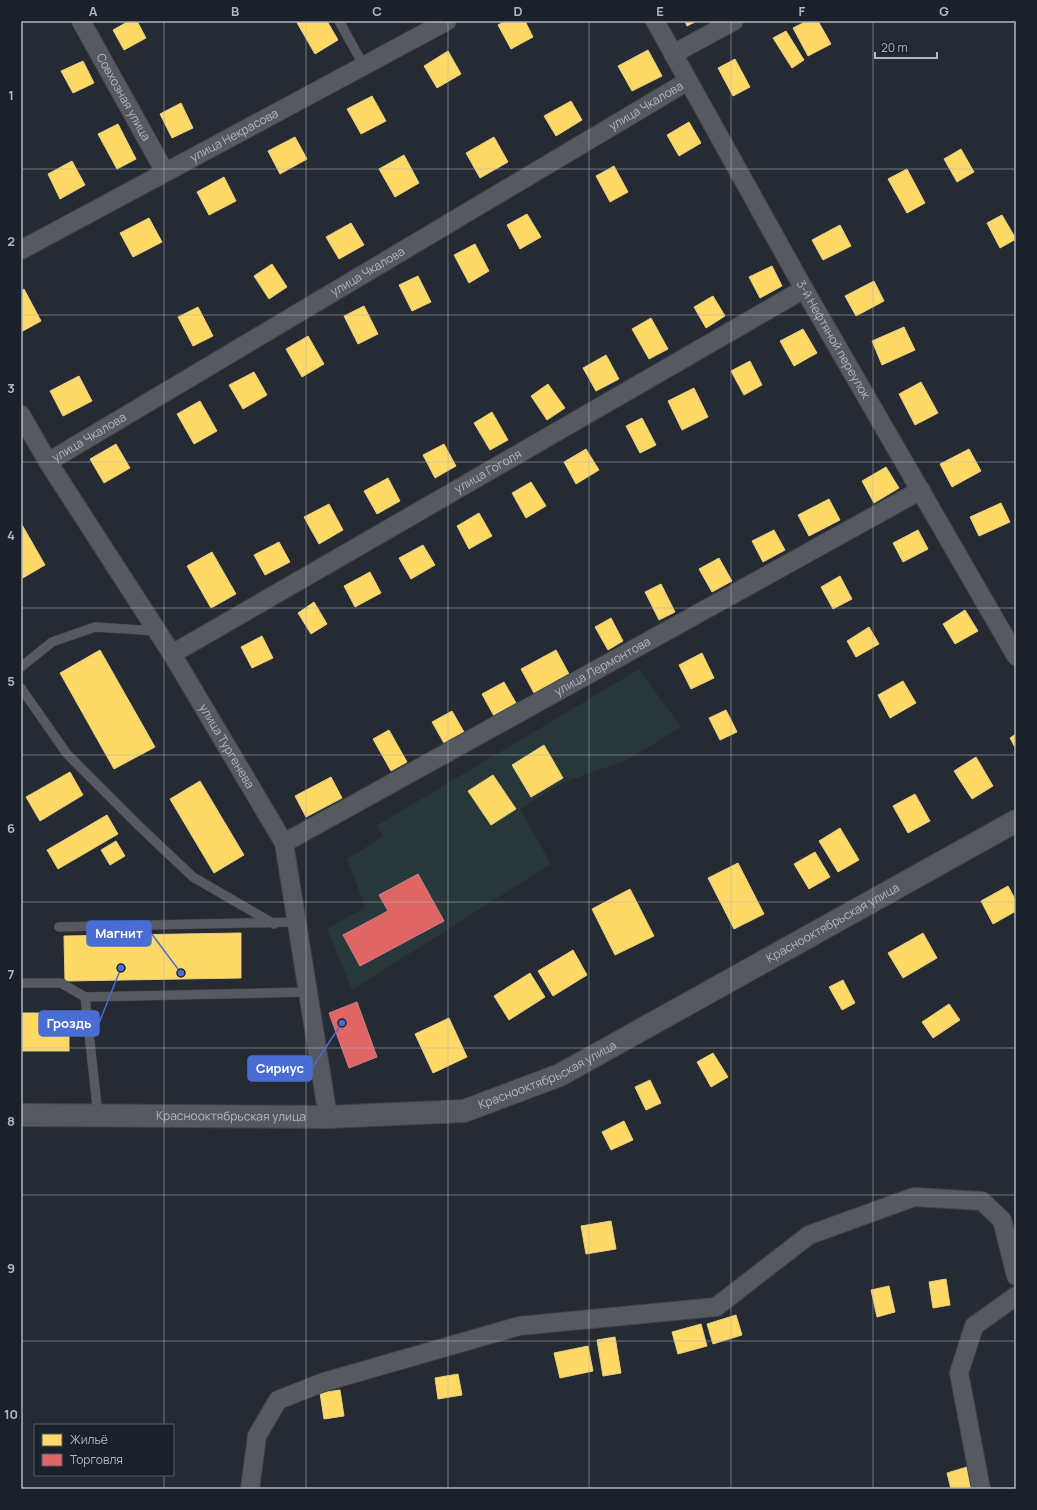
<svg xmlns="http://www.w3.org/2000/svg" width="1037" height="1510" font-family="Manrope,sans-serif">
<style>
.green{fill:#28373a}
.homes{fill:#ffd966;stroke:#e7ce82}
.shops{fill:#e06666;stroke:#d27e82}
.lines{fill:none;stroke-linecap:round;stroke-linejoin:round}
.lane-casing{stroke:#42454a;stroke-width:10}
.street-casing{stroke:#42454a;stroke-width:20}
.secondary-casing{stroke:#42454a;stroke-width:24}
.lane{stroke:#565960;stroke-width:9}
.street{stroke:#565960;stroke-width:18}
.secondary{stroke:#55585e;stroke-width:22}
.grid{fill:none;stroke:#b0b6c3;stroke-width:1;stroke-opacity:0.55}
.labels{text-anchor:middle;stroke-width:4;stroke-linejoin:round;paint-order:stroke}
.street-label{font-size:12px;fill:#b0b6c3;stroke:#1b212b}
.leader{fill:none;stroke:#496dd2;stroke-width:1.5}
.callout-dot{fill:#496dd2;stroke:#1b212b;stroke-width:1.5}
.callout{fill:#496dd2;stroke:#496dd2;stroke-width:1.5}
.callout-label{font-size:13px;text-anchor:middle;font-weight:bold;fill:#fff}
.neatline{fill:none;stroke:#b0b6c3;stroke-width:1.5}
.grid-label{font-size:13px;text-anchor:middle;font-weight:bold;fill:#b0b6c3}
</style>
<rect width="100%" height="100%" fill="#262a32"/>
<!-- green -->
<polygon class="green" points="639,669 681,727 627,760 562,783 520,809 551,864 352,990 327,929 365,907 347,859 383,836 376,826"/>
<!-- homes -->
<g class="homes">
<polygon points="129,21 137,21 146,38 124,50 113,30"/>
<polygon points="296,21 327,21 338,40 315,54"/>
<polygon points="505,21 525,21 533,37 511,49 498,25"/>
<polygon points="685,21 697,21 687,26"/>
<polygon points="807,21 818,21 831,44 808,56 793,28"/>
<polygon points="786,31 804,60 792,68 773,38"/>
<polygon points="648,50 662,76 632,91 618,66"/>
<polygon points="448,51 461,74 437,88 424,66"/>
<polygon points="735,59 750,87 733,96 718,68"/>
<polygon points="83,61 94,83 73,93 61,71"/>
<polygon points="372,96 386,121 361,134 347,109"/>
<polygon points="571,101 582,120 556,136 544,116"/>
<polygon points="181,103 193,128 172,138 160,114"/>
<polygon points="689,122 701,143 679,156 667,135"/>
<polygon points="118,124 136,159 117,169 98,134"/>
<polygon points="295,137 307,159 280,174 268,151"/>
<polygon points="494,137 508,162 480,178 466,153"/>
<polygon points="961,149 974,172 957,182 944,159"/>
<polygon points="404,155 419,183 395,197 379,169"/>
<polygon points="72,161 85,185 60,199 48,174"/>
<polygon points="614,166 628,192 610,202 596,176"/>
<polygon points="907,169 925,203 907,213 888,179"/>
<polygon points="224,177 236,201 209,215 197,192"/>
<polygon points="527,214 541,237 520,249 507,225"/>
<polygon points="1002,215 1016,239 1000,248 987,223"/>
<polygon points="149,218 162,242 133,257 120,233"/>
<polygon points="351,223 364,245 339,259 326,237"/>
<polygon points="840,225 851,246 823,260 812,240"/>
<polygon points="475,244 489,271 469,283 454,255"/>
<polygon points="272,264 287,287 269,299 254,276"/>
<polygon points="772,266 782,286 760,298 749,277"/>
<polygon points="418,276 431,302 412,311 399,285"/>
<polygon points="874,281 884,301 856,316 845,296"/>
<polygon points="24,289 41,321 21,332 21,291"/>
<polygon points="713,296 725,316 706,328 694,307"/>
<polygon points="364,306 378,334 358,344 344,316"/>
<polygon points="198,307 213,336 193,346 178,317"/>
<polygon points="651,318 668,349 649,359 632,329"/>
<polygon points="904,327 915,350 882,365 872,341"/>
<polygon points="803,329 817,353 794,366 780,341"/>
<polygon points="308,336 324,364 302,377 286,349"/>
<polygon points="606,355 619,379 596,391 583,368"/>
<polygon points="750,361 762,385 744,395 731,371"/>
<polygon points="254,372 267,395 243,409 229,385"/>
<polygon points="79,376 92,401 63,416 50,391"/>
<polygon points="921,382 938,413 915,425 899,394"/>
<polygon points="548,384 565,408 547,420 531,396"/>
<polygon points="694,388 708,417 682,430 668,401"/>
<polygon points="200,401 217,431 194,444 177,414"/>
<polygon points="492,412 508,440 490,450 474,423"/>
<polygon points="642,418 656,445 640,453 626,426"/>
<polygon points="116,444 130,468 104,483 90,459"/>
<polygon points="444,444 456,466 435,478 423,455"/>
<polygon points="586,449 599,470 576,484 564,462"/>
<polygon points="969,449 981,471 952,487 940,464"/>
<polygon points="886,467 899,488 874,503 862,481"/>
<polygon points="388,478 400,501 377,514 364,491"/>
<polygon points="531,482 546,506 526,518 512,493"/>
<polygon points="829,499 840,520 809,536 798,515"/>
<polygon points="1001,503 1010,522 979,536 970,517"/>
<polygon points="329,504 343,530 319,544 304,517"/>
<polygon points="479,513 492,536 469,549 457,526"/>
<polygon points="21,523 45,565 21,579"/>
<polygon points="774,530 785,550 763,562 752,541"/>
<polygon points="918,530 928,549 903,562 893,543"/>
<polygon points="279,542 290,562 265,575 254,555"/>
<polygon points="423,545 435,565 411,579 399,558"/>
<polygon points="212,552 236,594 211,608 187,566"/>
<polygon points="719,558 732,581 712,592 699,569"/>
<polygon points="370,572 381,593 355,607 344,586"/>
<polygon points="840,576 852,599 833,609 821,587"/>
<polygon points="661,584 675,612 659,620 645,592"/>
<polygon points="314,602 327,624 311,634 298,613"/>
<polygon points="965,610 978,631 955,644 943,624"/>
<polygon points="611,618 623,641 608,650 595,627"/>
<polygon points="869,627 879,644 856,657 847,641"/>
<polygon points="262,636 273,658 252,668 241,647"/>
<polygon points="100,650 155,747 114,769 60,673"/>
<polygon points="556,650 569,674 534,693 521,669"/>
<polygon points="702,653 714,678 691,689 679,665"/>
<polygon points="903,681 916,703 890,718 878,695"/>
<polygon points="504,682 516,703 494,716 482,694"/>
<polygon points="726,710 737,732 720,740 709,718"/>
<polygon points="452,711 464,732 444,743 432,722"/>
<polygon points="389,730 407,762 391,771 373,739"/>
<polygon points="1016,734 1016,749 1010,738"/>
<polygon points="544,745 563,778 531,797 512,765"/>
<polygon points="976,757 993,786 972,799 954,771"/>
<polygon points="70,772 83,795 40,821 26,797"/>
<polygon points="493,775 516,809 491,825 468,791"/>
<polygon points="331,777 342,798 306,817 295,796"/>
<polygon points="200,781 244,855 214,873 170,799"/>
<polygon points="915,794 930,821 908,833 893,806"/>
<polygon points="107,815 118,834 58,869 47,850"/>
<polygon points="840,828 859,860 838,872 819,841"/>
<polygon points="116,841 125,856 110,865 101,850"/>
<polygon points="815,852 830,877 809,889 794,864"/>
<polygon points="738,863 764,914 734,929 708,878"/>
<polygon points="1008,886 1016,901 1016,911 993,924 981,901"/>
<polygon points="630,889 654,936 615,955 592,909"/>
<polygon points="241,933 241,978 65,981 64,936"/>
<polygon points="923,933 937,958 903,978 888,953"/>
<polygon points="573,950 587,975 553,996 538,971"/>
<polygon points="530,973 545,997 509,1020 494,996"/>
<polygon points="843,980 855,1003 842,1010 829,987"/>
<polygon points="949,1004 960,1020 933,1038 922,1022"/>
<rect x="21" y="1013" width="48" height="38"/>
<polygon points="449,1018 467,1057 433,1073 415,1034"/>
<polygon points="713,1053 728,1077 711,1087 697,1062"/>
<polygon points="650,1080 661,1103 646,1110 635,1087"/>
<polygon points="624,1121 633,1140 611,1150 602,1132"/>
<polygon points="611,1221 616,1249 586,1254 581,1226"/>
<polygon points="946,1279 950,1305 933,1308 929,1282"/>
<polygon points="889,1286 895,1312 877,1317 871,1290"/>
<polygon points="736,1315 742,1335 713,1344 707,1324"/>
<polygon points="701,1324 707,1346 678,1354 672,1332"/>
<polygon points="615,1337 621,1373 603,1376 597,1340"/>
<polygon points="588,1346 593,1371 560,1378 554,1353"/>
<polygon points="458,1374 462,1395 438,1399 435,1378"/>
<polygon points="340,1390 344,1416 324,1419 320,1393"/>
<polygon points="967,1467 973,1489 951,1489 947,1473"/>
</g>
<!-- shops -->
<g class="shops">
<polygon points="418,874 444,921 360,966 343,935 388,911 379,895"/>
<polygon points="357,1002 377,1057 349,1068 329,1013"/>
</g>
<g class="lines">
<defs>
<g id="lane">
<polyline points="339,21 364,66"/>
<polyline points="21,667 52,642 95,627 157,631"/>
<polyline points="21,688 67,754 140,827 193,877 274,924"/>
<polyline points="59,927 297,922"/>
<polyline points="21,983 61,983 85,997 98,1115"/>
<polyline points="85,997 308,992"/>
</g>
<g id="street">
<path id="s1" d="M81 21 165 172"/>
<path id="s2" d="M655 21 804 289 1016 656"/>
<polyline points="673,54 734,21"/>
<path id="s3" d="M21 250 447 21"/>
<path id="s4" d="M21 415 48 462 172 654 284 843 328 1117"/>
<path id="s5" d="M48 462 688 81"/>
<path id="s6" d="M172 654 804 289"/>
<path id="s7" d="M284 843 921 490"/>
<polyline points="250,1489 257,1436 278,1400 324,1382 519,1326 716,1307 809,1235 914,1197 982,1201 1002,1220 1016,1276"/>
<polyline points="981,1489 959,1373 974,1326 1016,1296"/>
</g>
<g id="secondary">
<path id="s8" d="M21 1115 328 1117 464 1111 560 1075 1016 821"/>
</g>
</defs>
<!-- lane casing -->
<use href="#lane" class="lane-casing"/>
<!-- street casing -->
<use href="#street" class="street-casing"/>
<!-- secondary casing -->
<use href="#secondary" class="secondary-casing"/>
<!-- lane -->
<use href="#lane" class="lane"/>
<!-- street -->
<use href="#street" class="street"/>
<!-- secondary -->
<use href="#secondary" class="secondary"/>
</g>
<!-- grid -->
<path class="grid" d="M164 21V1425M306 21V1489M448 21V1489M589 21V1489M731 21V1489M873 21V1489M21 169H1016M21 315H1016M21 462H1016M21 608H1016M21 755H1016M21 902H1016M21 1048H1016M21 1195H1016M21 1341H1016M164 1475V1489"/>
<g class="labels">
<!-- street labels -->
<g class="street-label">
<text dy="4" stroke="none"><textPath href="#s1" startOffset="87">Совхозная улица</textPath></text>
<text dy="4" stroke="none"><textPath href="#s5" startOffset="696">улица Чкалова</textPath></text>
<text dy="4" stroke="none"><textPath href="#s3" startOffset="242">улица Некрасова</textPath></text>
<text dy="4" stroke="none"><textPath href="#s5" startOffset="372">улица Чкалова</textPath></text>
<text dy="4" stroke="none"><textPath href="#s2" startOffset="365">3-й Нефтяной переулок</textPath></text>
<text dy="4" stroke="none"><textPath href="#s5" startOffset="48">улица Чкалова</textPath></text>
<text dy="4" stroke="none"><textPath href="#s6" startOffset="365">улица Гоголя</textPath></text>
<text dy="4" stroke="none"><textPath href="#s7" startOffset="364">улица Лермонтова</textPath></text>
<text dy="4" stroke="none"><textPath href="#s4" startOffset="390">улица Тургенева</textPath></text>
<text dy="4" stroke="none"><textPath href="#s8" startOffset="858">Краснооктябрьская улица</textPath></text>
<text dy="4" stroke="none"><textPath href="#s8" startOffset="534">Краснооктябрьская улица</textPath></text>
<text dy="4" stroke="none"><textPath href="#s8" startOffset="210">Краснооктябрьская улица</textPath></text>
</g>
</g>
<!-- callouts -->
<path class="leader" d="M181 973L151 933M121 968L99 1023M342 1023L312 1068"/>
<g class="callout-dot">
<circle cx="181" cy="973" r="4"/>
<circle cx="121" cy="968" r="4"/>
<circle cx="342" cy="1023" r="4"/>
</g>
<g class="callout">
<rect x="87" y="921" width="64" height="25" rx="4"/>
<rect x="39" y="1011" width="60" height="25" rx="4"/>
<rect x="248" y="1056" width="64" height="25" rx="4"/>
</g>
<g class="callout-label">
<text x="119" y="938">Магнит</text>
<text x="69" y="1028">Гроздь</text>
<text x="280" y="1073">Сириус</text>
</g>
<!-- border -->
<rect width="1037" height="1510" fill="none" stroke="#1b212b" stroke-width="44"/>
<!-- legend -->
<rect x="34" y="1424" width="140" height="52" fill="#1b212b" stroke="#575d68"/>
<rect x="42" y="1434" width="20" height="12" fill="#ffd966" stroke="#575d68"/>
<text x="70" y="1444" font-size="12" fill="#b0b6c3">Жильё</text>
<rect x="42" y="1454" width="20" height="12" fill="#e06666" stroke="#575d68"/>
<text x="70" y="1464" font-size="12" fill="#b0b6c3">Торговля</text>
<!-- scale -->
<path d="M875 52v6h62v-6" fill="none" stroke="#b0b6c3" stroke-width="2"/>
<text x="881" y="52" font-size="12" fill="#b0b6c3" stroke="#1b212b" stroke-width="3" paint-order="stroke">20 m</text>
<rect x="22" y="22" width="993" height="1466" class="neatline"/>
<g class="grid-label">
<text x="93" y="16">A</text>
<text x="235" y="16">B</text>
<text x="377" y="16">C</text>
<text x="518" y="16">D</text>
<text x="660" y="16">E</text>
<text x="802" y="16">F</text>
<text x="944" y="16">G</text>
<text x="11" y="100">1</text>
<text x="11" y="246">2</text>
<text x="11" y="393">3</text>
<text x="11" y="540">4</text>
<text x="11" y="686">5</text>
<text x="11" y="833">6</text>
<text x="11" y="979">7</text>
<text x="11" y="1126">8</text>
<text x="11" y="1273">9</text>
<text x="11" y="1419">10</text>
</g>
</svg>
